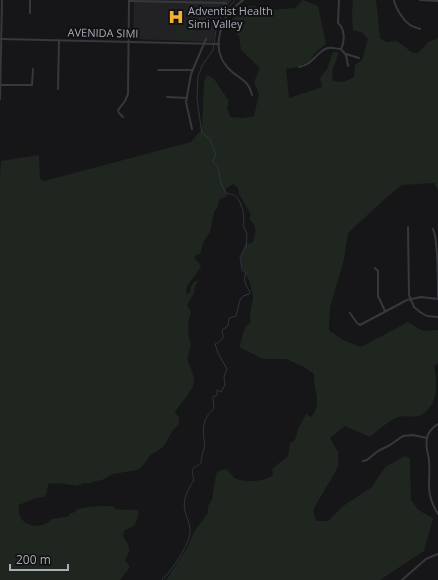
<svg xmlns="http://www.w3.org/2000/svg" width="438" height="580" font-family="'Open Sans',sans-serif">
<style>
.built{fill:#222225}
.green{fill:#1e261f}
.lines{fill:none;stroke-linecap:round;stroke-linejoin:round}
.stream{stroke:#2c353c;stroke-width:1}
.minor{stroke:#37383d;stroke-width:2}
.labels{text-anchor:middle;stroke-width:4;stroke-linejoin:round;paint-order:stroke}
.poi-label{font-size:11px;fill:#a8adb8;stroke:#111113;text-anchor:start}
.street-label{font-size:11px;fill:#a8adb8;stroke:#111113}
</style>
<rect width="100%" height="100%" fill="#161618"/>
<!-- built -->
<polygon class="built" points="134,0 232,0 222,13 217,21 213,42 134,39 133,37"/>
<!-- green -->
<g class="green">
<path d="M303 0 318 6 326 44 315 53 309 62 297 67 286 69 289 98 322 87 320 78 327 69 333 52H339L332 71 333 81 344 82 354 77 355 65 362 60 368 39 363 33 353 30 352 13 353 0H376L380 38 387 42 397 41 413 53H418L428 42 438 38V190L434 183 402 185 386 198 348 233 344 260 330 307 329 330 343 340 361 347 408 322 423 331 438 330V363L434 366C438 384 438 408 419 416 413 418 404 415 398 417 391 419 376 432 370 437L345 426 330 438 338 452V467L313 510 316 521H328L343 506 372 487 385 467 405 456 410 458 411 500 418 510 433 518 424 551 380 580H166L187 548 195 530 208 513V506L212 500 215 480 217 472 225 469C231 471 231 477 237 479 247 483 265 481 273 475L272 469 288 456 290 443 295 440 298 429 306 414 311 417C323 404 313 389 314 374L304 367 286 359H263L239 347C244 337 241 329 251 322L250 315 253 297 250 283 241 265V254L245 244 252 243C256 234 258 226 249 219L251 215 239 194 238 188 233 184 226 189 227 197 221 198 218 203V207L214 212 210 232 204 241 200 254 196 255 194 258 200 264 201 267 187 286 186 294 190 293 191 287 194 282 199 281 195 286 194 293 187 305 191 312 188 323 189 339 191 344C190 350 187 356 188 362 191 370 196 377 193 386 189 395 180 404 175 412L179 418V424L173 430 164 446 156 452 151 454 142 467 137 470 113 474 102 480 95 481 91 483H84L76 486C69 484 55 483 48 484L47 493 44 497 36 498 19 505C19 509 18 514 21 518 27 528 45 528 52 519L69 516 70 513C75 513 75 511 79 509 88 506 102 506 112 506 119 513 128 508 137 510L139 512 135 525 124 531 123 536C130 548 132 548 125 560L130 567 120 580H0V177L1 161 39 155 40 179 44 181 191 142 202 129 204 82 207 75 214 79 229 101 227 108 230 117 242 118 254 116 259 94 254 82 260 68 241 50 239 36 229 24 242 7 255 6 269 10 295 8Z"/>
<polygon points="192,26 192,39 175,39 176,27"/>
</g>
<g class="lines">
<!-- stream -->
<path class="stream" d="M162 580C171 571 192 542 190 529 190 523 186 517 185 511 182 500 188 489 194 480 189 462 196 471 201 462 202 458 202 453 204 449 206 442 201 432 205 421 206 416 211 412 214 408L213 397 217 395V390L221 392 225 385 224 377 227 369 218 353 215 344C218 343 224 339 223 335 223 333 222 332 222 330L228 326 229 318 236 316 240 300 243 296 249 294 250 292C247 287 242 280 246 273L242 270 240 257 246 248 247 234 243 225C246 218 241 198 234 195 231 194 228 194 225 192L221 183 218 167 213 162V160L216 155 212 144 210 139 202 133 201 127 197 99 198 76 203 64 213 50 216 30 220 18 235 0"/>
<!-- minor -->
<g class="minor">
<path d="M243 0C238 4 233 8 229 13 221 24 215 44 221 57 223 62 226 66 230 70 239 79 248 79 252 95"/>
<path d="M339 0 338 23C345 28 345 42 341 49L346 55 348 66"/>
<path d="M394 0C395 8 404 21 410 25 413 27 417 28 420 29"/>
<polyline points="420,0 438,1"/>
<polyline points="129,1 226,3"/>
<polyline points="30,13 30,0"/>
<polyline points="0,39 219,44"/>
<polyline points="346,54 359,58"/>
<path d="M299 67C315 64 316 51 328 48 332 47 337 49 341 49"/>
<polyline points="158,70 193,70"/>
<polyline points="0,85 32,85 33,69"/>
<polyline points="58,89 59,40"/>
<polyline points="167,97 187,98"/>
<polyline points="0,99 2,0"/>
<polyline points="123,117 119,113 118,110 125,101 128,94 129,0"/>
<polyline points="192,129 186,102 191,74 206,39"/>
<polyline points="408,227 409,295 414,307 420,312 427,316 438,317"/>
<path d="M433 229C438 239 438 284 438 298"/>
<polyline points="375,268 378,271 378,296 385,311"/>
<polyline points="350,313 357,323 360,325 407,300 421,297 438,299"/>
<path d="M438 424C433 427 428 432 427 438 425 446 428 452 429 460 431 482 424 492 438 514"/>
<polyline points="363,461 367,460 378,451 390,445 403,436 413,435 427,438"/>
<polyline points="402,580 426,559 438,554"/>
</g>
</g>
<!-- icons -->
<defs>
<symbol id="hospital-bare" viewBox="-9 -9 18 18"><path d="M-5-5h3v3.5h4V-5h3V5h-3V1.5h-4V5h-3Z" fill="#f2b134" stroke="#111113" stroke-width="2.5" paint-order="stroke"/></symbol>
</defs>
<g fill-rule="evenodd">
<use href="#hospital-bare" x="165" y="6" width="22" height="22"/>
</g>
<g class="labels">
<!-- poi labels -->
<g class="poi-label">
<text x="188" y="15">Adventist Health<tspan x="188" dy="13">Simi Valley</tspan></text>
</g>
<!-- street labels -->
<g class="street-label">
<text transform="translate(103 33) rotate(1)" y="4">AVENIDA SIMI</text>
</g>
</g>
<!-- scale -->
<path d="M10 564v6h58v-6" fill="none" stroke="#a8adb8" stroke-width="2"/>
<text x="16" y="564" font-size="12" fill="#a8adb8" stroke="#111113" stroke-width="3" paint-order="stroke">200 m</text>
</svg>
